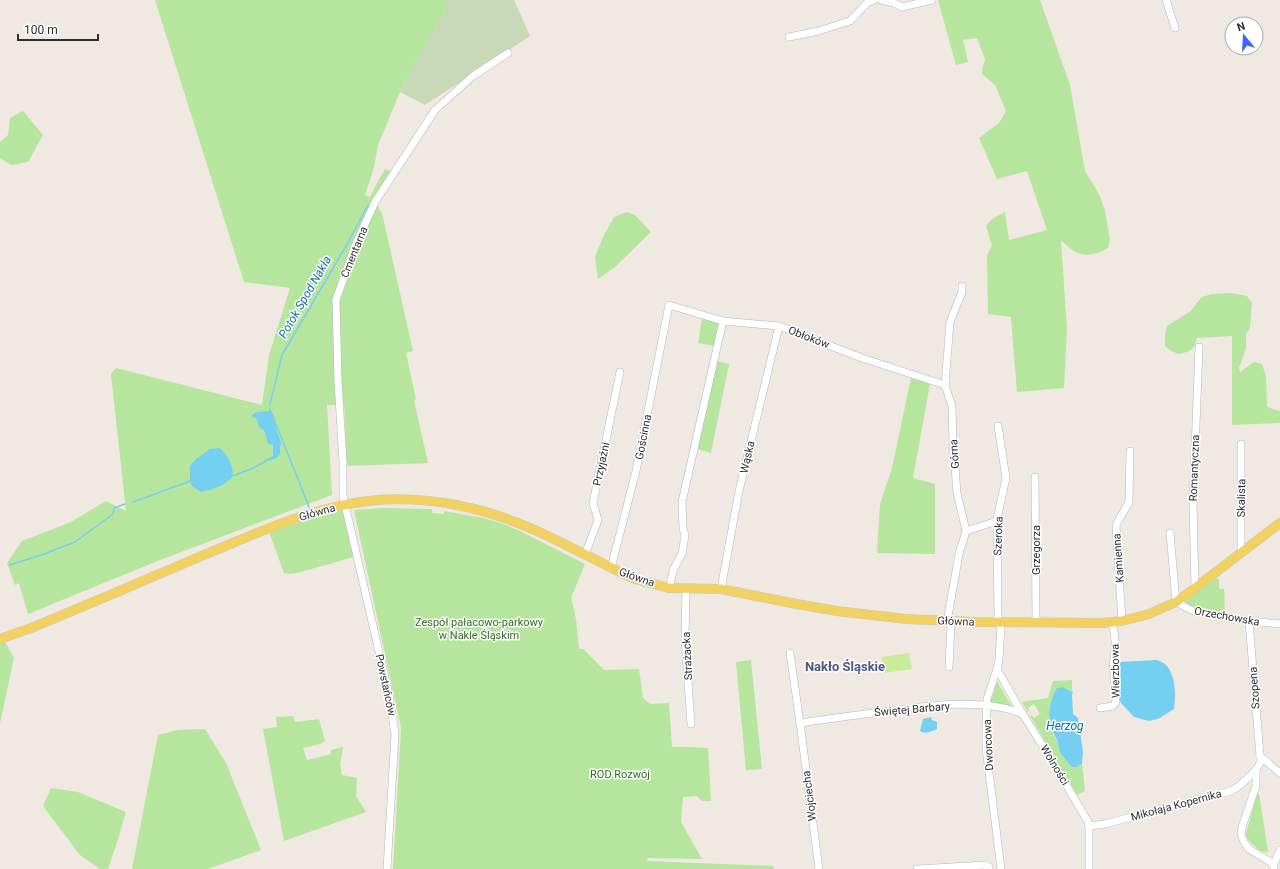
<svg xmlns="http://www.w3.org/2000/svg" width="1280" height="869" font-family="Roboto,sans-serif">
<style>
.green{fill:#b6e59e}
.cemetery{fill:#c8d9b8}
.pitch{fill:#c9ec9a}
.water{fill:#75cff0}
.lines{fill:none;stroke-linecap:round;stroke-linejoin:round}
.stream{stroke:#75cff0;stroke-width:1.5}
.minor-casing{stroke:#b4b7c1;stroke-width:8}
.major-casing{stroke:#c9c9c9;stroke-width:10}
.minor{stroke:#fff;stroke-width:7}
.major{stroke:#f2d163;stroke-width:9}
.labels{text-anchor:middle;stroke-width:3;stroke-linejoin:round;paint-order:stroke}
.street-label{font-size:11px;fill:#2e2e2e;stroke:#fff}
.park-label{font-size:11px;fill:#2c6e1b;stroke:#fff}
.water-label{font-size:12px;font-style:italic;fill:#0d6fa3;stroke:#fff}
.quarter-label{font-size:13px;font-weight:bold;fill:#4d5680;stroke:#fff}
</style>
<rect width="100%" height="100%" fill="#efe9e1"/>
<!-- green -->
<g class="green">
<polygon points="155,0 450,0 400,92 378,145 374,167 365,195 370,197 376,185 385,169 394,173 375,202 382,213 413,351 406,353 416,399 414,400 428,463 347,466 344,404 327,405 332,495 160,560 28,614 19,583 15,585 7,563 22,541 71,522 106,501 126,511 111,374 116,368 262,405 269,355 290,288 244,282"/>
<path d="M938 0H1040L1070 85 1085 171 1100 196 1105 211 1110 239 1108 248C1098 254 1085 258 1074 251 1069 248 1065 243 1061 241L1067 330 1064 388 1017 392 1011 317 988 314 987 256 992 245 986 226 992 219 1005 212 1009 240 1047 230 1027 171 997 179 979 138 999 123 1006 111 995 85 982 74V69L985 59 977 38 963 40 968 62 956 65Z"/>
<polygon points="23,111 43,135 28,162 11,165 0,158 0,142 8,135 10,118"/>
<polygon points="627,212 635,215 651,232 615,267 598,279 595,257 603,237 614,217"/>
<path d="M1232 293 1247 296 1252 303 1250 328 1246 334V348L1239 368 1240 372 1254 362 1262 364 1266 376 1267 407 1280 411V423L1232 425V336L1197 338C1194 350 1191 351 1179 354L1171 351 1165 346V335L1167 326 1191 311 1196 304 1202 297 1212 294Z"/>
<polygon points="702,319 720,323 714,346 698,343"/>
<polygon points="717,361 729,364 711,453 697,449"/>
<polygon points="911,378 930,384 913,478 935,484 935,554 877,553 880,504 892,468"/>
<polygon points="384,508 432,509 432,513 444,514 444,511 483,518 501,523 520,531 585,564 571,598 576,619 579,649 583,649 604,670 639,669 643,698 650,704 669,703 672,747 688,747 708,748 711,801 702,801 697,796 683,797 681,822 702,859 648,858 647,861 773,866 774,869 393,869 401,728 354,510"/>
<polygon points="344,509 354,557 297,573 289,574 284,573 269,532"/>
<polygon points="1216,577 1219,580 1219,589 1224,589 1225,613 1190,608 1185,603 1186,600"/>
<polygon points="5,642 14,658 0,723 0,643"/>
<polygon points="751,660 762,769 746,770 736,662"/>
<polygon points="1072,680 1072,691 1063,687 1053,735 1058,742 1058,744 1077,767 1082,764 1085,791 1077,795 1030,716 1032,715 1034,718 1040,714 1034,704 1028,708 1029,711 1028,712 1022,702 1048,698 1053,681"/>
<polygon points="995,682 998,683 1013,709 989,704 990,699 992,698 994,692 992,689"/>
<polygon points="293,716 295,722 319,719 325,741 320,744 303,748 307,760 331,754 331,750 343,747 340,765 342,775 357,778 356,796 366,812 284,841 263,729 277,727 276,717"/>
<polygon points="205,729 226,763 261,850 208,869 132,869 158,735 178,730"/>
<polygon points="51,788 78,792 126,812 118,839 108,869 100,869 80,855 43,806"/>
<polygon points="1257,794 1259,794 1268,852 1260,851 1245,837"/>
</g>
<!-- cemetery -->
<polygon class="cemetery" points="450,0 514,0 530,36 425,105 400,92"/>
<!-- pitch -->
<polygon class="pitch" points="909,653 912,669 884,673 882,657"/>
<!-- water -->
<g class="water">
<polygon points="271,411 281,443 280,448 280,454 275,459 266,461 265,460 273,456 273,445 268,444 264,430 260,428 256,418 252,417 252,415 257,412"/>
<path d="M219 448C227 452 233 466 233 476 224 486 214 489 201 492L192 486 190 481V466L196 459 210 449Z"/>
<path d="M1157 660C1159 661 1163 662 1165 664 1176 674 1176 696 1174 709L1158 719 1149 721 1134 717 1121 703 1118 695 1121 688 1119 662Z"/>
<path d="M1063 687 1073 692 1072 694 1073 714 1078 718 1083 752 1082 764 1077 767H1072C1068 762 1063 757 1060 752 1058 748 1059 743 1057 740 1047 721 1047 707 1057 688Z"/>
<path d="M931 717 932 720 937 722V729C932 731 925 735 920 731L923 719Z"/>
</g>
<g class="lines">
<!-- stream -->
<g class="stream">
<polyline points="270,404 282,355 349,241 368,205"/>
<polyline points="270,409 309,507"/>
<polyline points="233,476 253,468 266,461"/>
<polyline points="133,502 190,481"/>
<polyline points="10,565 44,554 75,542 113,514 114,508 125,504"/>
</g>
<defs>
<g id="minor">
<polyline points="881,0 894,3 902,7 932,0"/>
<polyline points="1166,0 1175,28"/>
<polyline points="789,37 818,31 850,21 867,3 874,0"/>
<polyline points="998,426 1006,478 997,519 998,619 1001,626 999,660 997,669 987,699 986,724 986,748 1001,869"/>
<polyline points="1035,477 1036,623"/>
<polyline points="966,531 997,521"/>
<polyline points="1170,533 1176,602 1193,611 1249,621 1280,624"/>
<polyline points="1241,552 1241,444"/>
<polyline points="585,555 598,520 593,503 620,372"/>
<polyline points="611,568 636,471 669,305 723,321 779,326 862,358 945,385"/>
<polyline points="669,588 674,568 682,554 685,535 683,528 682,502 723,321"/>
<polyline points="686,588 685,639 691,724"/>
<polyline points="1195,588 1193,502 1199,347"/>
<polyline points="721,589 739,491 779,326"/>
<polyline points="1122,621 1116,525 1129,502 1130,451"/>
<polyline points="1249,621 1260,756 1280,773"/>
<polyline points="947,622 959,554 966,531 957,493 953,442 952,406 945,385 950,322 962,292 962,286"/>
<polyline points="790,653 800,723 819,869"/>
<polyline points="949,667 951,622"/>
<polyline points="997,669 1019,708 1060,774 1088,822 1089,826 1089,869"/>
<path d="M1100 708 1113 706 1116 702 1113 662C1117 651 1115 633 1112 622"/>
<path d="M800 723C827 719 855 715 882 712 924 706 984 697 1023 714"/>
<polyline points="1260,756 1260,763 1256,770 1256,786 1242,827 1241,834 1244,842 1249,849 1274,864"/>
<path d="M1089 826 1105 824 1231 791C1241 786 1248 778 1256 770"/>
<polyline points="387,869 395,734 389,695 343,496 343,462 338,381 336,300 355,246 375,202 435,110 473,76 508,53"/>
<polyline points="917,869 985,865 989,867 989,869"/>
<polyline points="1274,869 1274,864 1280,850"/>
</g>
<path id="major" d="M0 639 31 628C85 606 138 583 192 560 241 540 291 516 344 505 384 496 430 498 470 508 525 520 574 550 624 574L635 579 669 588 721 589 791 603 837 611 906 619 976 622 1102 623 1122 621 1149 614 1176 602 1195 588 1280 523"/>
</defs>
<!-- minor casing -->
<use href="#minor" class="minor-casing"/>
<!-- major casing -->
<use href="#major" class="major-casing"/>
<!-- minor -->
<use href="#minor" class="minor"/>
<!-- major -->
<use href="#major" class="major"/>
</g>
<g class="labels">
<!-- street labels -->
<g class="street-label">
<text transform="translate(354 252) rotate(-68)" y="4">Cmentarna</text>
<text transform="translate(809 337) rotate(21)" y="4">Obłoków</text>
<text transform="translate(643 437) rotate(-79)" y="4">Gościnna</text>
<text transform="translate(954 454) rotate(-94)" y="4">Górna</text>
<text transform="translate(747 457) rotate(-77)" y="4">Wąska</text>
<text transform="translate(601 464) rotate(-78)" y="4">Przyjaźni</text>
<text transform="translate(1194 468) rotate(-88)" y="4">Romantyczna</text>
<text transform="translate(1241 498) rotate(-89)" y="4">Skalista</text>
<text transform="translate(317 512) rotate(-16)" y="4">Główna</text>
<text transform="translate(998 536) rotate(-88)" y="4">Szeroka</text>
<text transform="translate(1036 550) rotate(-90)" y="4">Grzegorza</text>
<text transform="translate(1118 558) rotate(-94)" y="4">Kamienna</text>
<text transform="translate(637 577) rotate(19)" y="4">Główna</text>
<text transform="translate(1227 616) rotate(10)" y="4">Orzechowska</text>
<text transform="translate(956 621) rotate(2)" y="4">Główna</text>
<text transform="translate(687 656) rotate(-93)" y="4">Strażacka</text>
<text transform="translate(1115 671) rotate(-91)" y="4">Wierzbowa</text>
<text transform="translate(386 685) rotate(78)" y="4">Powstańców</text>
<text transform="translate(1254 688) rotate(-94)" y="4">Szopena</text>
<text transform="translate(912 709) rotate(-5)" y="4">Świętej Barbary</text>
<text transform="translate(988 745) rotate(-93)" y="4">Dworcowa</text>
<text transform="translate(1055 765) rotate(59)" y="4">Wolności</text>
<text transform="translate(809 796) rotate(-97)" y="4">Wojciecha</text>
<text transform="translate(1176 805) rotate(-15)" y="4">Mikołaja Kopernika</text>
</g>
<!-- park labels -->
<g class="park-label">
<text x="479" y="626">Zespół pałacowo-parkowy<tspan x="479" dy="13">w Nakle Śląskim</tspan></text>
<text x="620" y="778">ROD Rozwój</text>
</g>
<!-- water labels -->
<g class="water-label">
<text transform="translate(305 297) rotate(-60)" y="4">Potok Spod Nakła</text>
<text x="1065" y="730">Herzog</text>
</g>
<!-- quarter labels -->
<g class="quarter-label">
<text x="845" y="671">Nakło Śląskie</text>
</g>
</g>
<!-- north arrow -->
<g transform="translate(1244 36) rotate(342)"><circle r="19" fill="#ffffff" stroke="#ababab"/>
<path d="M0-3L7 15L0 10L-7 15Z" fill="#4264fb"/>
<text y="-6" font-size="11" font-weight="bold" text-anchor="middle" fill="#2e2e2e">N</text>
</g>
<!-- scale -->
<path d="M18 34v6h80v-6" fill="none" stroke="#2e2e2e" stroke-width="2"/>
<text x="24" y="34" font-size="12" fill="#2e2e2e" stroke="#ffffff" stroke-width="3" paint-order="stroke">100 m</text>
</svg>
